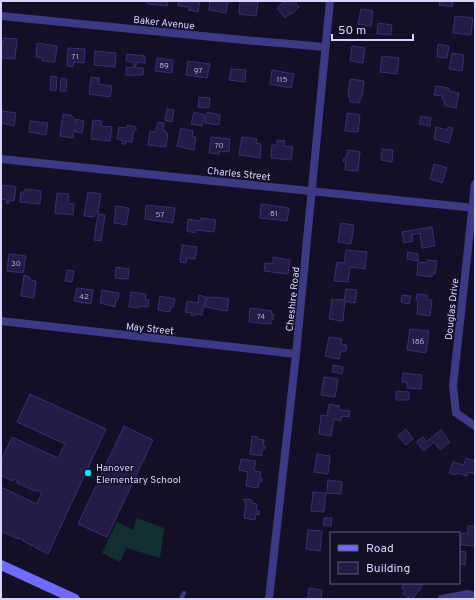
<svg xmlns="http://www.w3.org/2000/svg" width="476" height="600" font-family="Overpass,sans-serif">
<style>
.green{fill:#12302f}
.building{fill:#241b47;stroke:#3b2d73}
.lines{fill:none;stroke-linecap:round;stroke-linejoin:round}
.lane{stroke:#3d3a85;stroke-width:4}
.street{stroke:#3d3a85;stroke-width:8}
.secondary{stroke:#6f6bff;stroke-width:10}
.poi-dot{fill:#00e5ff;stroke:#130f26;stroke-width:1.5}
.labels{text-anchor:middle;stroke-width:3;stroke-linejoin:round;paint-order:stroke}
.number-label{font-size:8px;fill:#aca6d1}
.street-label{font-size:10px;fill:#d9d4ff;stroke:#130f26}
.poi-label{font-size:10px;fill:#d9d4ff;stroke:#130f26;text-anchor:start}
</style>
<rect width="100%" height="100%" fill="#130f26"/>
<!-- green -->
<polygon class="green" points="137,518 164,528 160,558 126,548 120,562 102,553 117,522 133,530"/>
<!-- building -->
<g class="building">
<polygon points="148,1 168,1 167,6 148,4"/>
<polygon points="178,1 200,1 198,12 189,10 189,7 178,6"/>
<polygon points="210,1 228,1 226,13 209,10"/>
<polygon points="240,1 258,2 256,16 239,14"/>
<polygon points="285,1 294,1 299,7 292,14 291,13 285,18 277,8"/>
<polygon points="440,1 453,1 452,7 439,5"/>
<polygon points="361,9 373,11 371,26 358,24"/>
<polygon points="455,16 473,18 471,35 453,33"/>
<polygon points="378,23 392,25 391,35 377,34"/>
<polygon points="4,38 17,39 15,59 2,58 1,44 3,44"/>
<polygon points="37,43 57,46 55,62 42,61 42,58 36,57"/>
<polygon points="438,44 449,46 447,58 437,57"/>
<polygon points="352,46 365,48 363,63 350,61"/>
<polygon points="68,48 85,49 84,63 74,62 73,67 67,66"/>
<polygon points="95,51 116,53 115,67 94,65"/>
<polygon points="452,53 464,55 462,71 449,69"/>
<polygon points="127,54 145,56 145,63 137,62 135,68 144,68 143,75 126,75 126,67 134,68 133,62 126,61"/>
<polygon points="382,56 399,58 397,74 380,72"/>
<polygon points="157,58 173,60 172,73 155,71"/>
<polygon points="188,61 210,64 207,78 186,75"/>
<polygon points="231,69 246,70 245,82 229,80"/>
<polygon points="272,70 294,74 291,88 270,84"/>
<polygon points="51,76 57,77 56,91 50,90"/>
<polygon points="91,77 99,78 99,84 112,86 110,97 89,94"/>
<polygon points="61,78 67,79 66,91 60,91"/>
<polygon points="350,79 364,81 362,97 360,98 360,103 350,102 350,97 348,97"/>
<polygon points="436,86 449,88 449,91 459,93 456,108 444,105 445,100 442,99 443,96 434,95"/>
<polygon points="199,97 210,98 209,108 198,107"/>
<polygon points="167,109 174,110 172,122 165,120"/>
<polygon points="2,111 16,113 14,126 1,123"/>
<polygon points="194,112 205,115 202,126 191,124"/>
<polygon points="207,112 220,115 219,125 205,123"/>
<polygon points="347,113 360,115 358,132 345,131"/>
<polygon points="63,114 71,115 76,120 75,123 77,123 77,119 84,121 82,133 75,132 76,130 74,130 73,138 60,136"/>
<polygon points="421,116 431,118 430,126 419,124"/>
<polygon points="93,120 102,121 101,126 112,127 110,141 91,139"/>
<polygon points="30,121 48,123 46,135 29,132"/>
<polygon points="158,122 164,123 163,130 165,130 165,133 168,133 166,147 148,145 150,131 155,132"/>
<polygon points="127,125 136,127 136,130 134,130 132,142 126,141 126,144 122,144 123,141 117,139 119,127 127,128"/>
<polygon points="436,127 447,130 448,127 453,128 449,143 434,139"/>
<polygon points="181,128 193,131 192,136 196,137 194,150 177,146"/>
<polygon points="211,137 230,139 229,152 219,151 219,154 209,153"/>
<polygon points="242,137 257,139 256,143 261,144 260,158 239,155"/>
<polygon points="277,140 285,141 284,146 293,147 291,160 271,158 272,145 277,145"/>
<polygon points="382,149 393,150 392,162 381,160"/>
<polygon points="348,150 360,152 358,171 345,170 346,162 343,162 344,158 346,158"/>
<polygon points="434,164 447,168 442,183 430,179"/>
<polygon points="3,185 16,187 14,201 10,200 9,203 6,203 7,200 1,199 1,187 3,187"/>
<polygon points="25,189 41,191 40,204 20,202 21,192 25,192"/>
<polygon points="88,192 101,194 98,213 95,213 94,217 84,216"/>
<polygon points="57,193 69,194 68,203 74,204 73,215 55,213"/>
<polygon points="261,204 289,208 287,221 260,218"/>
<polygon points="146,205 175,208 173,223 145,219"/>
<polygon points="116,206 129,208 126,225 114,223"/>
<polygon points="98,214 105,215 101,241 94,240"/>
<polygon points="201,218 216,220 214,232 196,230 195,233 187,231 188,219 200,221"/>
<polygon points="341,223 354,225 351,244 338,242"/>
<polygon points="432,227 435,246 422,248 420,233 412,235 413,241 404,243 402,232"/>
<polygon points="182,245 197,247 195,259 187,258 186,263 180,262"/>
<polygon points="346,250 367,252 365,269 350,267 348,282 334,281 337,262 344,263"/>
<polygon points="408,252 418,254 418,261 407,259"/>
<polygon points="9,254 26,256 23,273 7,271"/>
<polygon points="273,257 290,260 288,274 264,271 265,263 273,264"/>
<polygon points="427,260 437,261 435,274 432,274 432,277 417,275 418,262 427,263"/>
<polygon points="116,267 129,269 128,279 115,278"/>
<polygon points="67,270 74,271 72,282 65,281"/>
<polygon points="24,275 30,277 30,280 36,281 34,298 21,296"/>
<polygon points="77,288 93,290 91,304 74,301"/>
<polygon points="346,289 357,290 355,303 345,301 343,321 329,319 332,299 344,300"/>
<polygon points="102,290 119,293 118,300 116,300 115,307 100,303"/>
<polygon points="131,292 146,294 145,299 149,300 148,307 139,306 139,308 129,307"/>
<polygon points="417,294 427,295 427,300 432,300 430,316 417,314 418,300 416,300"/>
<polygon points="199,295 206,297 202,315 196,314 195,316 191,315 192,313 185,312 187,301 198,303"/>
<polygon points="402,295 411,296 409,304 401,302"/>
<polygon points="160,296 175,299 173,307 171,307 170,312 158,310"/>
<polygon points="207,297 214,298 214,297 229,299 227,311 205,307"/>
<polygon points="250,308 272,311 271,314 274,314 273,320 271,320 271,324 249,322"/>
<polygon points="410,329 429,331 426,353 407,350"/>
<polygon points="329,337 342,339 341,344 347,345 346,351 341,351 339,359 325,356"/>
<polygon points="333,365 343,367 342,374 332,372"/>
<polygon points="403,373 422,375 421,389 407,388 407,382 402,382"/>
<polygon points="324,377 338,379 335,397 321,395"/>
<polygon points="396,391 409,392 409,400 396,400"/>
<polygon points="30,394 106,429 48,554 23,541 24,540 19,538 18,539 1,531 1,487 37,504 41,495 41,492 36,490 35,491 17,483 18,481 14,479 12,481 1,475 1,461 12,437 58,458 65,444 17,422"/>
<polygon points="329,404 339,406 339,410 350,411 349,417 342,416 341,421 334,419 331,436 319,434 321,415 327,416"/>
<polygon points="124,426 153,440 107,537 78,524"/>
<polygon points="406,429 413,439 406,445 398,436"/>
<polygon points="441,430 450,442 440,450 434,442 424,451 417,443 417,441 423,437 426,442"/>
<polygon points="252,436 258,437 257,439 264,440 263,445 265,446 265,449 262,450 262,456 250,454"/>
<polygon points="317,454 330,456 328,474 314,472"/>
<polygon points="466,458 475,461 475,474 468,472 467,476 457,473 456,475 449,473 453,462 464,465"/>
<polygon points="241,459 256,461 254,471 261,472 260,478 262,478 262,482 259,482 258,488 246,486 248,472 239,470"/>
<polygon points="328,480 342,482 341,494 327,493"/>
<polygon points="313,492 326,493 324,512 311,511"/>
<polygon points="244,499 252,500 252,503 257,504 256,511 260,511 259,515 256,514 255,520 244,518 246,502 244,502"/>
<polygon points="324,518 332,518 331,526 323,525"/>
<polygon points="475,525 475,546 461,545 462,533 468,533 468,526 475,526"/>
<polygon points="308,530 322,531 320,551 306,549"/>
<polygon points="459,551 466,552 465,565 459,564"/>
<polygon points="405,583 420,583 423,585 413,598 411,596 409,598 403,594 405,591 401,588"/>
<polygon points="309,588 322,590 321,599 308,599"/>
</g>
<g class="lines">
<!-- lane -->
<polyline class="lane" points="181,599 184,593"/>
<!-- street -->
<g class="street">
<polyline points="1,16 233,39 325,47"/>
<polyline points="1,159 475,208"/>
<polyline points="475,184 453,386 456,413 475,426"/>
<polyline points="1,321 296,354"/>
<polyline points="269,599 296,354 330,1"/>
<polyline points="442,599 468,594 475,596"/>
</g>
<!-- secondary -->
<polyline class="secondary" points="1,565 75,599"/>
</g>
<!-- markers -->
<circle class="poi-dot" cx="88" cy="473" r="4"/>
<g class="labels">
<!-- number labels -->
<g class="number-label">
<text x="75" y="59">71</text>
<text x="164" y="68">89</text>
<text x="198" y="73">97</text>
<text x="282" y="82">115</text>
<text x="219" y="148">70</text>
<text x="274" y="216">81</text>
<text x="160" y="217">57</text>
<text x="16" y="266">30</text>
<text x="84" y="299">42</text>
<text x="261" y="319">74</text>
<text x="418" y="344">186</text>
</g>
<!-- street labels -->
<g class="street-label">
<text transform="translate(164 22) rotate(6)" y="4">Baker Avenue</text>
<text transform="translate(239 173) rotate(6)" y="4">Charles Street</text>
<text transform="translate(292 299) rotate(-84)" y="4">Cheshire Road</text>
<text transform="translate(451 309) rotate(-84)" y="4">Douglas Drive</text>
<text transform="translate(150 328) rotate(6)" y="4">May Street</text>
</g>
<!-- poi labels -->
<g class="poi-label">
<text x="96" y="471">Hanover<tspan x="96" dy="12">Elementary School</tspan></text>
</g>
</g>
<!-- border -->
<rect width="476" height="600" fill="none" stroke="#d9d4ff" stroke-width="4"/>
<!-- legend -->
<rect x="330" y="532" width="130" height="52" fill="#130f26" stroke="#625e7d"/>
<rect x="338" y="545" width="20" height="6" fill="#6f6bff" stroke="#625e7d"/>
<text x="366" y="552" font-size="12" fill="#d9d4ff">Road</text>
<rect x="338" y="562" width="20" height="12" fill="#241b47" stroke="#625e7d"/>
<text x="366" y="572" font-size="12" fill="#d9d4ff">Building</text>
<!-- scale -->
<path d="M332 34v6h81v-6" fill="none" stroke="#d9d4ff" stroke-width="2"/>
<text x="338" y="34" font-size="12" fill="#d9d4ff" stroke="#130f26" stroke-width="3" paint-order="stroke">50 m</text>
</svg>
